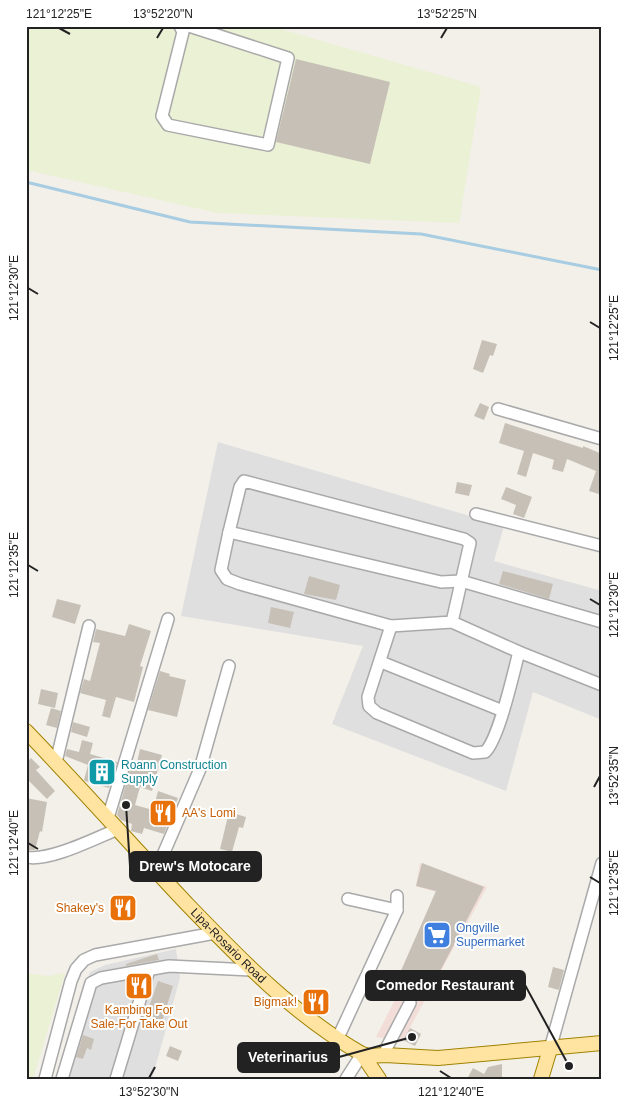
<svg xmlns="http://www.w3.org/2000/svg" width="628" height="1105" font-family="Arial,sans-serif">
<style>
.residential{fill:#e0dfdf}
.commercial{fill:#f3ddd8}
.farmland{fill:#ebf1d4}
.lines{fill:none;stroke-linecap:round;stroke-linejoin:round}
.stream{stroke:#a8cce1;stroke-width:3}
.building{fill:#c7c0b7}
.minor-casing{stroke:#a9a9a9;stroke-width:14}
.major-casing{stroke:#a08200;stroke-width:16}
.minor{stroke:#fff;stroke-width:11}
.major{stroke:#ffe4a1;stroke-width:14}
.ticks{fill:none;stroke:#222;stroke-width:2}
.labels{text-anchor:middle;stroke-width:4;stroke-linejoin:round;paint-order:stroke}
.culture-label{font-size:12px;fill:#0d838f;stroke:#fff;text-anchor:start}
.food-label{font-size:12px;fill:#c56008;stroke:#fff;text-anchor:end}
.shop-label{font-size:12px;fill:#366cbe;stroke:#fff;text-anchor:start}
.street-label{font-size:12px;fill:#222;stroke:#fff}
.leader{fill:none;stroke:#222;stroke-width:2}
.callout-dot{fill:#222;stroke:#fff;stroke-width:2}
.callout{fill:#222;stroke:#222;stroke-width:2}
.callout-label{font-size:14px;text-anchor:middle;font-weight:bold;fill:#fff}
.neatline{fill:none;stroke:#222;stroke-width:2}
.ticks-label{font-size:12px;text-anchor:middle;fill:#222}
</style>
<rect width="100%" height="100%" fill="#f2f0e9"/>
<!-- residential -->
<g class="residential">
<polygon points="218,442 504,526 494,561 602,591 602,720 533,692 506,791 332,724 363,646 181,616"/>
<polygon points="176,949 180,978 152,1079 57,1079 90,972 105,965"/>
</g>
<!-- commercial -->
<polygon class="commercial" points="420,863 487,887 402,1042 376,1037 403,984 396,981 436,892 416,886"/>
<!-- farmland -->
<g class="farmland">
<polygon points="26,26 270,26 481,87 459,223 218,213 26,170"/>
<polygon points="26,973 48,976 65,973 33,1079 26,1079"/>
</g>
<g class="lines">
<!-- stream -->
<polyline class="stream" points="26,182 190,222 421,234 602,270"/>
</g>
<!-- building -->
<g class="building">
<polygon points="296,59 390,82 370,164 276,142"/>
<polygon points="482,340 497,344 493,356 490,355 483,373 473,369"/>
<polygon points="480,403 489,407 484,420 474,416"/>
<polygon points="505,423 583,448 583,446 602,454 602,495 589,491 596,471 567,459 563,472 552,469 554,460 533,453 526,477 517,474 524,451 499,443"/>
<polygon points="457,482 472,485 469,496 455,493"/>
<polygon points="506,487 532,497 524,518 513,514 516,505 501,499"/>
<polygon points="503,571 553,584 549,599 499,584"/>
<polygon points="309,576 340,585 336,600 304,594"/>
<polygon points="57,599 81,605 75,624 52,617"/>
<polygon points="271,607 294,612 290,628 268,623"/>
<polygon points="129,624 151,631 140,666 143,667 134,702 116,697 110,718 102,716 106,700 80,693 84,679 90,681 100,643 93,642 96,629 125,636"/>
<polygon points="160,671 170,674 169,676 186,680 177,717 148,710"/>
<polygon points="41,689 58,693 55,708 38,704"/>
<polygon points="51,708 61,711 57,728 46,725"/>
<polygon points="73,722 90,727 87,737 71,732"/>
<polygon points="82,740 93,743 90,754 117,762 109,788 85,781 84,780 88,765 65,756 67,749 79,752"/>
<polygon points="140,749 162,755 152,791 140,787 135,805 153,810 158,791 178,798 164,834 144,828 142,834 131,831 132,824 121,820 117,815 131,766 136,767"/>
<polygon points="31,758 40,767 36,770 55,791 47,799 26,778 26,763"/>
<polygon points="26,798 47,802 42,832 40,831 35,850 26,850"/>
<polygon points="229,812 246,817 243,828 239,827 232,852 220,849"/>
<polygon points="422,863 484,887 427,996 397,980 436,891 416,886"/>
<polygon points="157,954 159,960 126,966 126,964"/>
<polygon points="553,967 564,970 559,990 548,987"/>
<polygon points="158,981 173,986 160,1028 141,1021 146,1006 149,1007"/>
<polygon points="410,1028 421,1034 415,1046 403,1040"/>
<polygon points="83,1035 94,1039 91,1050 87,1048 83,1059 76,1057"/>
<polygon points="170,1046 182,1051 178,1061 166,1056"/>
<polygon points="502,1064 502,1079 467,1079 473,1068 484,1074 488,1067"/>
</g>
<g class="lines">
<defs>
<g id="minor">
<polyline points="180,26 183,32 162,116 168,125 268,145 288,58 189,26"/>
<polyline points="498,409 602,439"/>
<polyline points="476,514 602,546"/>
<polyline points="229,532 441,582 461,581 602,622"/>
<polyline points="452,622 470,543 464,539 244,481 240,487 229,532 221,570 227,579 240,584 391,626 452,622 519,652 602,685"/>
<path d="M391 626 368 697 369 706 377 713 473 753 485 752C499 739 513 674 519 652"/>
<polyline points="381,662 503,711"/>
<polyline points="56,762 89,626"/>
<polyline points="108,818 168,619"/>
<path d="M26 857C49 862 96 838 118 829"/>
<polyline points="156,871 200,769 229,666"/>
<polyline points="348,899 397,910"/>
<polyline points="337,1040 397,910 397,896"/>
<polyline points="550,1049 602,863"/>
<polyline points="385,1055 387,1047 410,1003"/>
<polyline points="45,1079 71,981 76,969 84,960 95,955 215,933"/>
<polyline points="62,1079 91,983 101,978 169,966 251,970"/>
<polyline points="116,1079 149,970"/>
<polyline points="346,1079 362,1054"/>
</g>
<g id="major">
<path id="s1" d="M26 731C81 788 133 847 187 904 241 960 294 1015 362 1054L369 1056 385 1055 438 1058 602 1043"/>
<polyline points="362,1054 379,1079"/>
<polyline points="541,1079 550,1049"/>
</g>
</defs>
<!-- minor casing -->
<use href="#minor" class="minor-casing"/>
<!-- major casing -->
<use href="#major" class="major-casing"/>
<!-- minor -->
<use href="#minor" class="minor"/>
<!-- major -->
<use href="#major" class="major"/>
</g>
<!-- ticks -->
<path class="ticks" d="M59 28 70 34M157 38 163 28M441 38 447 28M28 288 38 294M590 322 600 328M28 565 38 571M590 599 600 605M594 787 600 776M28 843 38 849M590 877 600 883M440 1071 451 1078M149 1078 155 1067"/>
<!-- icons -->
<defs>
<symbol id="building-square" viewBox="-11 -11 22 22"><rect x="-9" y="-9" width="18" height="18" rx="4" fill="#0f9aa8" stroke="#fff"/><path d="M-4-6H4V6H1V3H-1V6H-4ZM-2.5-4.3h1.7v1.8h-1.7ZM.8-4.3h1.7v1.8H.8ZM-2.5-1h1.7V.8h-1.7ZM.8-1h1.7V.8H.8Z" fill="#fff"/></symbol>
<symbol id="restaurant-square" viewBox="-11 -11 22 22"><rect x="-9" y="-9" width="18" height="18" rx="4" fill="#e8710a" stroke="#fff"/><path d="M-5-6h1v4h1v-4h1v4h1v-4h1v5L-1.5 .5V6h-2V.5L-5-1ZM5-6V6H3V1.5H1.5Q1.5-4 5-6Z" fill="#fff"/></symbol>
<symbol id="supermarket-square" viewBox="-11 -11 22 22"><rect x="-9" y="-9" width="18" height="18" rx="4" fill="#3f7fe0" stroke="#fff"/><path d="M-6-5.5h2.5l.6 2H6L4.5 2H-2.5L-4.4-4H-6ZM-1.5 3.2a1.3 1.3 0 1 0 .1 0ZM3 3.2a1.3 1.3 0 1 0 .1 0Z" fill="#fff"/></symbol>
</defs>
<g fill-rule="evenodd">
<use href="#building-square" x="86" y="756" width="32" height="32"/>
<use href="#restaurant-square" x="147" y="797" width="32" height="32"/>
<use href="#restaurant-square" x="107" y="892" width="32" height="32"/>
<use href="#supermarket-square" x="421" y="919" width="32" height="32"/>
<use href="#restaurant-square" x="123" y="970" width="32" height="32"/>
<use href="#restaurant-square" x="300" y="986" width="32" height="32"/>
</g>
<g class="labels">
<!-- culture labels -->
<g class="culture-label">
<text x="121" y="769">Roann Construction<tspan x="121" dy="14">Supply</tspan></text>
</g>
<!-- food labels -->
<g class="food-label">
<text x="182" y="817" text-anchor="start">AA's Lomi</text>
<text x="104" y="912">Shakey's</text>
<text x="297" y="1006">Bigmak!</text>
<text x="139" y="1014" text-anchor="middle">Kambing For<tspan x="139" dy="14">Sale-For Take Out</tspan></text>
</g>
<!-- shop labels -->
<g class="shop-label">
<text x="456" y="932">Ongville<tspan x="456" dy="14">Supermarket</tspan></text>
</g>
<!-- street labels -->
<g class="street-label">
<text dy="4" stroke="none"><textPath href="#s1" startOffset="295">Lipa-Rosario Road</textPath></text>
</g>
</g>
<!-- callouts -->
<path class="leader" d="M126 805L130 866M569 1066L525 985M412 1037L339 1057"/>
<g class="callout-dot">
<circle cx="126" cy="805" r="5"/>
<circle cx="569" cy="1066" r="5"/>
<circle cx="412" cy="1037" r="5"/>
</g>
<g class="callout">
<rect x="130" y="852" width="131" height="29" rx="5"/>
<rect x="366" y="971" width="159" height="29" rx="5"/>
<rect x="238" y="1043" width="101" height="29" rx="5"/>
</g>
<g class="callout-label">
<text x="195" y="871">Drew's Motocare</text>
<text x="445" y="990">Comedor Restaurant</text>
<text x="288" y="1062">Veterinarius</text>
</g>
<!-- border -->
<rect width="628" height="1105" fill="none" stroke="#ffffff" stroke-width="55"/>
<rect x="28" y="28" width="572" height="1050" class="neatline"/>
<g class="ticks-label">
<text x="59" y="18">121°12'25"E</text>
<text x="163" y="18">13°52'20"N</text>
<text x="447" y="18">13°52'25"N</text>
<text transform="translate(14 288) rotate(-90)" y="4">121°12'30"E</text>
<text transform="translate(614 328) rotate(-90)" y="4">121°12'25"E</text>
<text transform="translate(14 565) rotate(-90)" y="4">121°12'35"E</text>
<text transform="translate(614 605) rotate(-90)" y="4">121°12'30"E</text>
<text transform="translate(614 776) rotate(-90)" y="4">13°52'35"N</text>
<text transform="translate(14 843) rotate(-90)" y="4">121°12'40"E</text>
<text transform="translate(614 883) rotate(-90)" y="4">121°12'35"E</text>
<text x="149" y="1096">13°52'30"N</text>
<text x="451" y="1096">121°12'40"E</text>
</g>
</svg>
